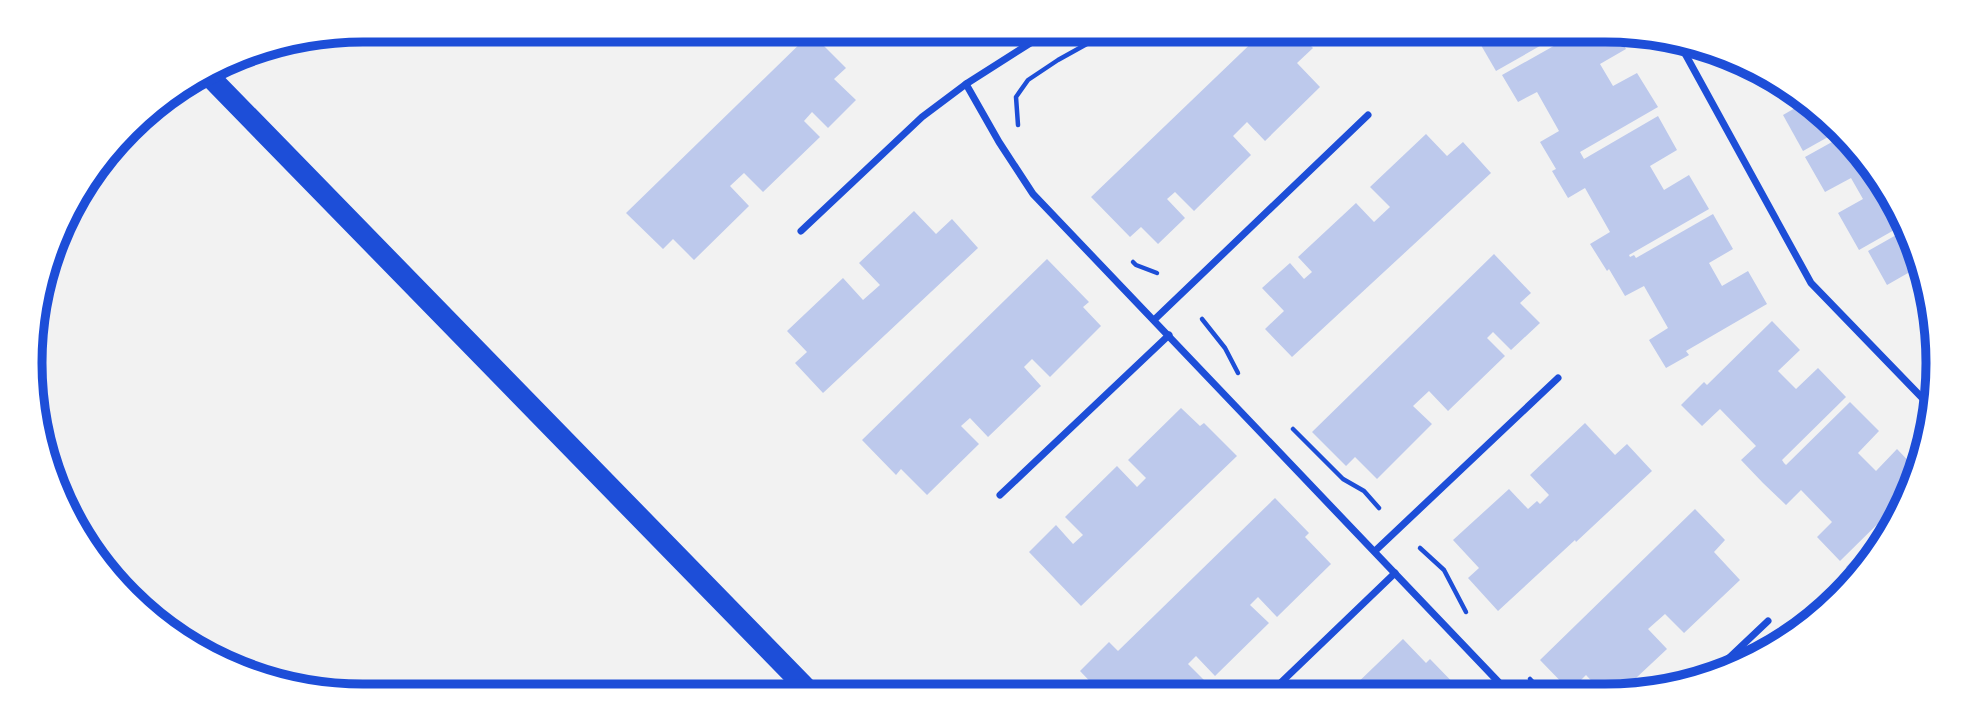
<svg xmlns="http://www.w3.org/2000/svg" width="1968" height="726" font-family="Lora,serif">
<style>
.building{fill:#bdc9ec}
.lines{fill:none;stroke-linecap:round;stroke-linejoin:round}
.path{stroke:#1d4ed8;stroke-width:4.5}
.minor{stroke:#1d4ed8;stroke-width:7}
.motorway{stroke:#1d4ed8;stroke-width:21}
.rim{fill:none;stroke:#1d4ed8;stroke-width:9}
</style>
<rect width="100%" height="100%" fill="#f2f2f2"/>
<!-- building -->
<g class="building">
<polygon points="903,30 934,30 910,43"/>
<polygon points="1265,30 1295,30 1313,48 1297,63 1320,87 1265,141 1247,122 1233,136 1251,155 1194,211 1175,192 1167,199 1185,218 1158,244 1141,227 1130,237 1091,197"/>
<polygon points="1496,30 1568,30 1496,71 1478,40"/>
<polygon points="1582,30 1616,31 1626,49 1600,64 1613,86 1637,73 1658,107 1580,152 1584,159 1658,116 1677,150 1650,166 1664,190 1689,175 1709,209 1629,255 1630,257 1634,255 1636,258 1713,214 1733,249 1709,263 1722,286 1748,271 1767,304 1686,351 1689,355 1666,368 1649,340 1668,328 1644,286 1625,296 1609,269 1607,271 1590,244 1610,232 1585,188 1568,198 1552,171 1556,169 1540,142 1559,131 1537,92 1518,102 1502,75"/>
<polygon points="811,33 846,68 834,79 856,100 828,128 812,112 804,121 820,137 763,192 744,173 730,186 749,206 694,260 673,239 663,249 626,213"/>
<polygon points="1809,100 1837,132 1803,151 1783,115"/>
<polygon points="1426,134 1447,156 1463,142 1491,173 1292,357 1265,329 1284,311 1262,288 1290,263 1304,279 1312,272 1298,257 1356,203 1374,222 1390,207 1370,187"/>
<polygon points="1841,137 1894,197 1903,225 1859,250 1838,213 1863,199 1851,178 1825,192 1805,157"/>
<polygon points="914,211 936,234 952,219 978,248 823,393 795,363 807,352 787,331 843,278 863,300 880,285 859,263"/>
<polygon points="1905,230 1921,277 1915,269 1887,285 1868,251"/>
<polygon points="1494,254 1531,293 1520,303 1540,323 1511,350 1493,332 1487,338 1505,356 1448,411 1429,391 1413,406 1432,424 1377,479 1355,457 1346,466 1312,432"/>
<polygon points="1047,259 1089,302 1083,307 1101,326 1050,377 1032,359 1024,367 1041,386 988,437 970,418 961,426 979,444 927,495 901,469 896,475 862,440"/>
<polygon points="1772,321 1800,350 1778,371 1796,389 1818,368 1846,397 1782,460 1784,463 1786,465 1850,402 1879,431 1858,453 1876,471 1897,449 1918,471 1908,494 1840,561 1817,537 1832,522 1801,490 1786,505 1763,483 1741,460 1756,446 1720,409 1702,426 1681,405 1704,382 1707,385"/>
<polygon points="1181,408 1200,426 1204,423 1237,456 1081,606 1029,552 1056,525 1073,544 1083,535 1065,517 1117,466 1137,487 1146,478 1128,460"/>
<polygon points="1585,423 1615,455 1627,444 1652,471 1576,542 1575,540 1498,611 1468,578 1479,568 1453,540 1509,489 1528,509 1537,501 1540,504 1549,495 1530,475"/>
<polygon points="1275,498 1309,533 1305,537 1331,564 1277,617 1258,597 1250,605 1269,623 1215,676 1196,656 1188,664 1207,683 1195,694 1103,695 1080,671 1109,642 1118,651"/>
<polygon points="1695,509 1725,540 1714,552 1740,580 1684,633 1665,614 1648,629 1667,649 1620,693 1603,693 1586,675 1570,691 1540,660"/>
<polygon points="1901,513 1893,530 1855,576 1846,567"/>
<polygon points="1403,639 1426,663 1430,659 1462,692 1461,694 1351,694 1348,692"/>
</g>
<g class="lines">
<!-- path -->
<g class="path">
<polyline points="1018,125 1016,97 1028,80 1058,60 1112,30"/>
<polyline points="1133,262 1136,265 1157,273"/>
<polyline points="1202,319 1225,348 1238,373"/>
<polyline points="1293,429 1343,479 1364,491 1379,508"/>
<polyline points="1420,548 1444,570 1466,612"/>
<polyline points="1530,679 1544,694"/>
</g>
<!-- minor -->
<g class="minor">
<polyline points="1677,39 1811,283 1930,406"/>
<polyline points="966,84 999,142 1033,194 1510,694"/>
<polyline points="801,231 922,117 966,84 1032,42 1055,30"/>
<polyline points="1154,320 1368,115"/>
<polyline points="1000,495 1169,335"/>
<polyline points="1375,551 1558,378"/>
<polyline points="1712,674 1768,621"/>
<polyline points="1269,694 1395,573"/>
</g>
<!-- motorway -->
<polyline class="motorway" points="208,75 813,695"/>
</g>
<!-- crop -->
<path d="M0 0H1968V726H0ZM363 42H1605A321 321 0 0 1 1926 363V363A321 321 0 0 1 1605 684H363A321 321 0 0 1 42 363V363A321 321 0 0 1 363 42Z" fill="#fff" fill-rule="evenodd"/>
<path class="rim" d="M363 42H1605A321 321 0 0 1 1926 363V363A321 321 0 0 1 1605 684H363A321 321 0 0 1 42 363V363A321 321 0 0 1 363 42Z"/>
</svg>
